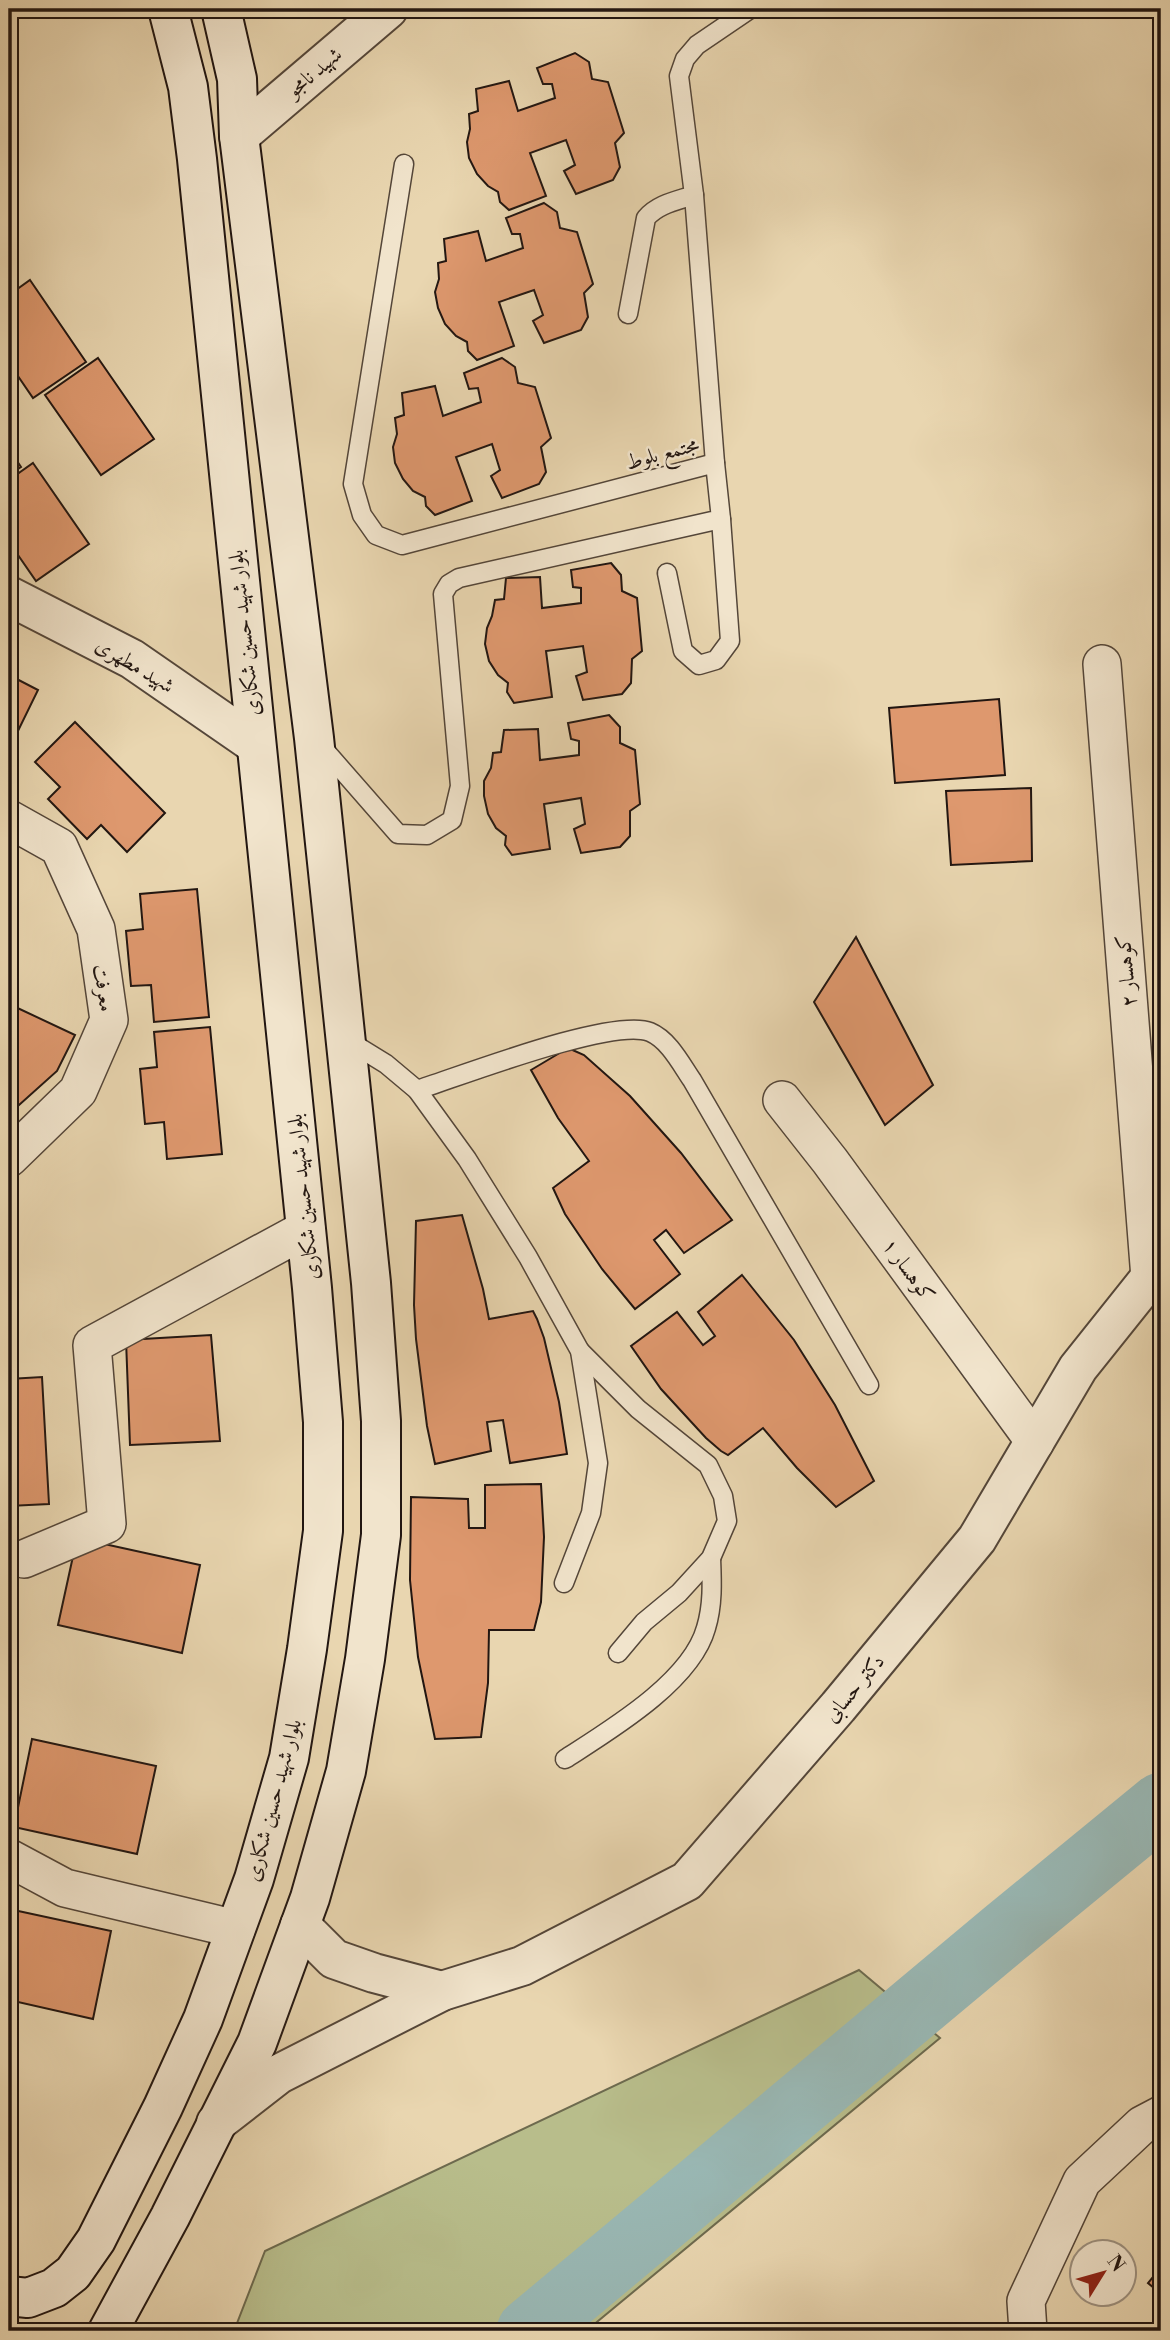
<svg xmlns="http://www.w3.org/2000/svg" width="1170" height="2340" font-family="'Libre Bodoni',Amiri,serif">
<style>
.green{fill:#b8bd8b;stroke:#6d6a4e;stroke-width:2}
.lines{fill:none;stroke-linecap:round;stroke-linejoin:round}
.river{stroke:#99b7b3;stroke-width:65}
.building{fill:#de986e;stroke:#221611;stroke-width:2}
.service-casing{stroke:#544639;stroke-width:21}
.minor-casing{stroke:#544639;stroke-width:40}
.tertiary-casing{stroke:#544639;stroke-width:42}
.secondary-casing{stroke:#221611;stroke-width:42}
.service{stroke:#f1e4cc;stroke-width:18}
.minor{stroke:#f1e4cc;stroke-width:37}
.tertiary{stroke:#f1e4cc;stroke-width:38}
.secondary{stroke:#f1e4cc;stroke-width:38}
.labels{text-anchor:middle;stroke-width:5;stroke-linejoin:round;paint-order:stroke}
.street-label{font-size:21px;fill:#221611;stroke:#f1e4cc}
</style>
<rect width="100%" height="100%" fill="#e9d6b0"/>
<filter id="stains"><feTurbulence type="fractalNoise" baseFrequency=".00286" numOctaves="4"/><feColorMatrix values="0 0 0 0 .2 0 0 0 0 .09 0 0 0 0 .02 0 0 0 .5 -.17"/></filter>
<radialGradient id="worn" r=".72"><stop offset=".6" stop-color="#630" stop-opacity="0"/><stop offset="1" stop-color="#630" stop-opacity=".3"/></radialGradient>
<!-- green -->
<polygon class="green" points="859,1970 940,2038 586,2331 234,2331 265,2251"/>
<g class="lines">
<!-- river -->
<polyline class="river" points="529,2331 1005,1933 1161,1805"/>
</g>
<!-- building -->
<g class="building">
<polygon points="575,53 589,62 592,79 608,82 624,133 615,143 620,167 613,180 576,194 564,171 575,165 566,140 530,153 546,196 509,210 500,202 498,192 488,186 477,174 469,158 467,142 470,129 469,114 478,111 476,89 509,81 518,111 555,98 552,84 543,84 537,68"/>
<polygon points="544,203 557,212 560,228 577,232 593,284 584,293 588,317 581,330 544,343 533,321 543,315 534,290 499,302 514,346 477,360 468,351 467,342 456,336 445,324 438,308 435,292 439,279 438,263 446,261 444,239 478,231 486,261 523,248 520,234 512,234 506,218"/>
<polygon points="30,280 86,362 33,398 9,363 9,295"/>
<polygon points="98,358 154,439 101,475 45,395"/>
<polygon points="502,358 515,367 518,383 535,387 551,438 541,447 546,472 539,484 502,498 491,476 500,470 492,444 456,457 472,501 435,515 426,506 425,497 413,491 403,479 395,463 393,447 397,434 395,418 404,415 402,393 435,386 443,416 481,402 478,388 469,389 464,373"/>
<polygon points="9,449 21,467 9,475"/>
<polygon points="33,463 89,544 36,581 9,542 9,480"/>
<polygon points="611,563 621,575 622,591 637,598 642,651 632,659 631,683 622,694 583,700 576,676 587,672 583,646 546,651 552,697 514,703 507,692 508,683 498,675 489,661 485,644 487,628 492,616 495,600 504,599 506,578 540,577 542,608 581,603 581,588 573,587 571,570"/>
<polygon points="9,675 38,690 14,739 9,736"/>
<polygon points="999,699 1005,775 895,783 889,708"/>
<polygon points="609,715 620,727 620,743 635,750 640,804 630,811 630,836 620,847 581,853 574,829 585,824 581,798 544,804 550,849 512,855 505,845 506,836 496,828 488,814 484,796 484,781 491,768 493,753 501,752 504,730 538,729 540,760 579,755 579,741 571,739 568,723"/>
<polygon points="75,722 165,813 127,852 101,825 87,839 48,799 60,787 35,762"/>
<polygon points="1031,788 1032,861 951,865 946,791"/>
<polygon points="1161,861 1161,941 1153,862"/>
<polygon points="197,889 209,1017 154,1022 151,985 131,986 126,931 143,929 140,894"/>
<polygon points="856,937 933,1085 885,1125 814,1002"/>
<polygon points="9,1004 75,1035 57,1071 9,1114"/>
<polygon points="210,1027 222,1154 167,1159 164,1122 145,1124 140,1069 157,1067 154,1032"/>
<polygon points="568,1048 584,1055 630,1096 681,1153 732,1220 684,1253 666,1230 654,1240 680,1274 635,1309 602,1269 565,1214 553,1188 589,1161 558,1118 531,1070"/>
<polygon points="462,1215 483,1289 489,1319 533,1311 537,1319 544,1338 559,1402 567,1454 510,1463 503,1420 487,1422 491,1451 435,1464 427,1426 416,1339 414,1305 416,1221"/>
<polygon points="742,1275 794,1340 835,1405 874,1481 836,1507 797,1468 763,1428 728,1455 721,1451 706,1438 661,1389 631,1346 677,1312 703,1345 715,1336 698,1312"/>
<polygon points="211,1335 220,1441 130,1445 126,1340"/>
<polygon points="42,1377 49,1504 9,1506 9,1379"/>
<polygon points="541,1484 544,1537 541,1602 534,1630 489,1630 488,1683 481,1737 435,1739 418,1657 410,1580 411,1497 468,1499 469,1528 485,1528 485,1485"/>
<polygon points="77,1538 200,1565 182,1653 58,1625"/>
<polygon points="32,1739 156,1766 137,1854 14,1827"/>
<polygon points="9,1909 111,1931 93,2019 9,2000"/>
<polygon points="1161,2267 1161,2294 1148,2283"/>
</g>
<g class="lines">
<defs>
<g id="service">
<polyline points="694,195 679,76 685,59 697,45 750,9"/>
<path d="M628 314 646 218C658 204 676 201 694 195L715 463"/>
<polyline points="667,573 683,651 699,665 716,660 730,641 721,519"/>
<polyline points="321,746 398,834 427,835 452,820 460,786 443,594 449,584 459,578 721,519 715,463 402,545 376,535 362,515 353,484 404,164"/>
<polyline points="347,1040 386,1064 417,1090 467,1159 528,1257 580,1351 598,1463 591,1513 564,1583"/>
<path d="M417 1090C461 1076 613 1017 650 1032 669 1040 681 1064 692 1080L869 1385"/>
<polyline points="580,1351 638,1409 708,1465 723,1496 727,1521 711,1558 679,1593 644,1622 618,1653"/>
<path d="M565 1759C610 1730 691 1682 706 1628 713 1605 712 1582 711 1558"/>
</g>
<g id="minor">
<polyline points="1102,664 1150,1278 1161,1278"/>
<polyline points="9,819 59,847 96,929 109,1020 78,1091 9,1158"/>
<polyline points="782,1100 830,1161 1035,1442"/>
<polyline points="24,1559 107,1524 92,1345 306,1229"/>
<polyline points="9,1858 65,1888 236,1929"/>
<polyline points="1028,2331 1026,2301 1082,2181 1142,2125 1161,2115"/>
</g>
<g id="tertiary">
<polyline points="239,136 388,9"/>
<polyline points="9,596 132,659 255,744"/>
<polyline points="300,1925 334,1959 374,1973 442,1991"/>
<polyline points="216,2123 279,2074 442,1991 522,1966 687,1881 838,1707 977,1539 1078,1368 1161,1264"/>
</g>
<g id="secondary">
<polyline points="9,2296 28,2298 54,2288 73,2273 96,2240 163,2107 203,2019 254,1879 289,1758 307,1649 323,1531 323,1422 312,1288 197,159 188,87 168,9"/>
<polyline points="108,2331 170,2217 257,2043 310,1898 346,1771 365,1659 381,1535 381,1421 371,1283 351,1091 314,738 239,136 237,79 221,9"/>
</g>
</defs>
<!-- service casing -->
<use href="#service" class="service-casing"/>
<!-- minor casing -->
<use href="#minor" class="minor-casing"/>
<!-- tertiary casing -->
<use href="#tertiary" class="tertiary-casing"/>
<!-- secondary casing -->
<use href="#secondary" class="secondary-casing"/>
<!-- service -->
<use href="#service" class="service"/>
<!-- minor -->
<use href="#minor" class="minor"/>
<!-- tertiary -->
<use href="#tertiary" class="tertiary"/>
<!-- secondary -->
<use href="#secondary" class="secondary"/>
</g>
<g class="labels">
<!-- street labels -->
<g class="street-label">
<text transform="translate(314 72) rotate(-40)" y="7">شهید نامجو</text>
<text transform="translate(662 453) rotate(-15)" y="7">مجتمع بلوط</text>
<text transform="translate(244 633) rotate(-96)" y="7">بلوار شهید حسین شکاری</text>
<text transform="translate(135 665) rotate(31)" y="7">شهید مطهری</text>
<text transform="translate(1126 971) rotate(-95)" y="7">کوهسار ۲</text>
<text transform="translate(104 988) rotate(82)" y="7">معرفت</text>
<text transform="translate(303 1197) rotate(-96)" y="7">بلوار شهید حسین شکاری</text>
<text transform="translate(909 1270) rotate(54)" y="7">کوهسار ۱</text>
<text transform="translate(854 1688) rotate(-50)" y="7">دکتر حسابی</text>
<text transform="translate(273 1800) rotate(-75)" y="7">بلوار شهید حسین شکاری</text>
</g>
</g>
<!-- margin -->
<rect width="1170" height="2340" fill="none" stroke="#e9d6b0" stroke-width="35"/>
<rect x="10" y="10" width="1149" height="2319" fill="none" stroke="#221611" stroke-width="3.5"/>
<rect x="18" y="18" width="1135" height="2305" fill="none" stroke="#221611" stroke-width="2"/>
<!-- north arrow -->
<g transform="translate(1103 2273) rotate(53)"><circle r="33" fill="#f1e4cc" stroke="#9e9281" stroke-width="2"/>
<path d="M0-5L12 26L0 18L-12 26Z" fill="#8f2418"/>
<text y="-10" font-size="19" font-weight="bold" text-anchor="middle" fill="#221611">N</text>
</g>
<rect width="100%" height="100%" filter="url(#stains)"/>
<rect width="100%" height="100%" fill="url(#worn)"/>
</svg>
